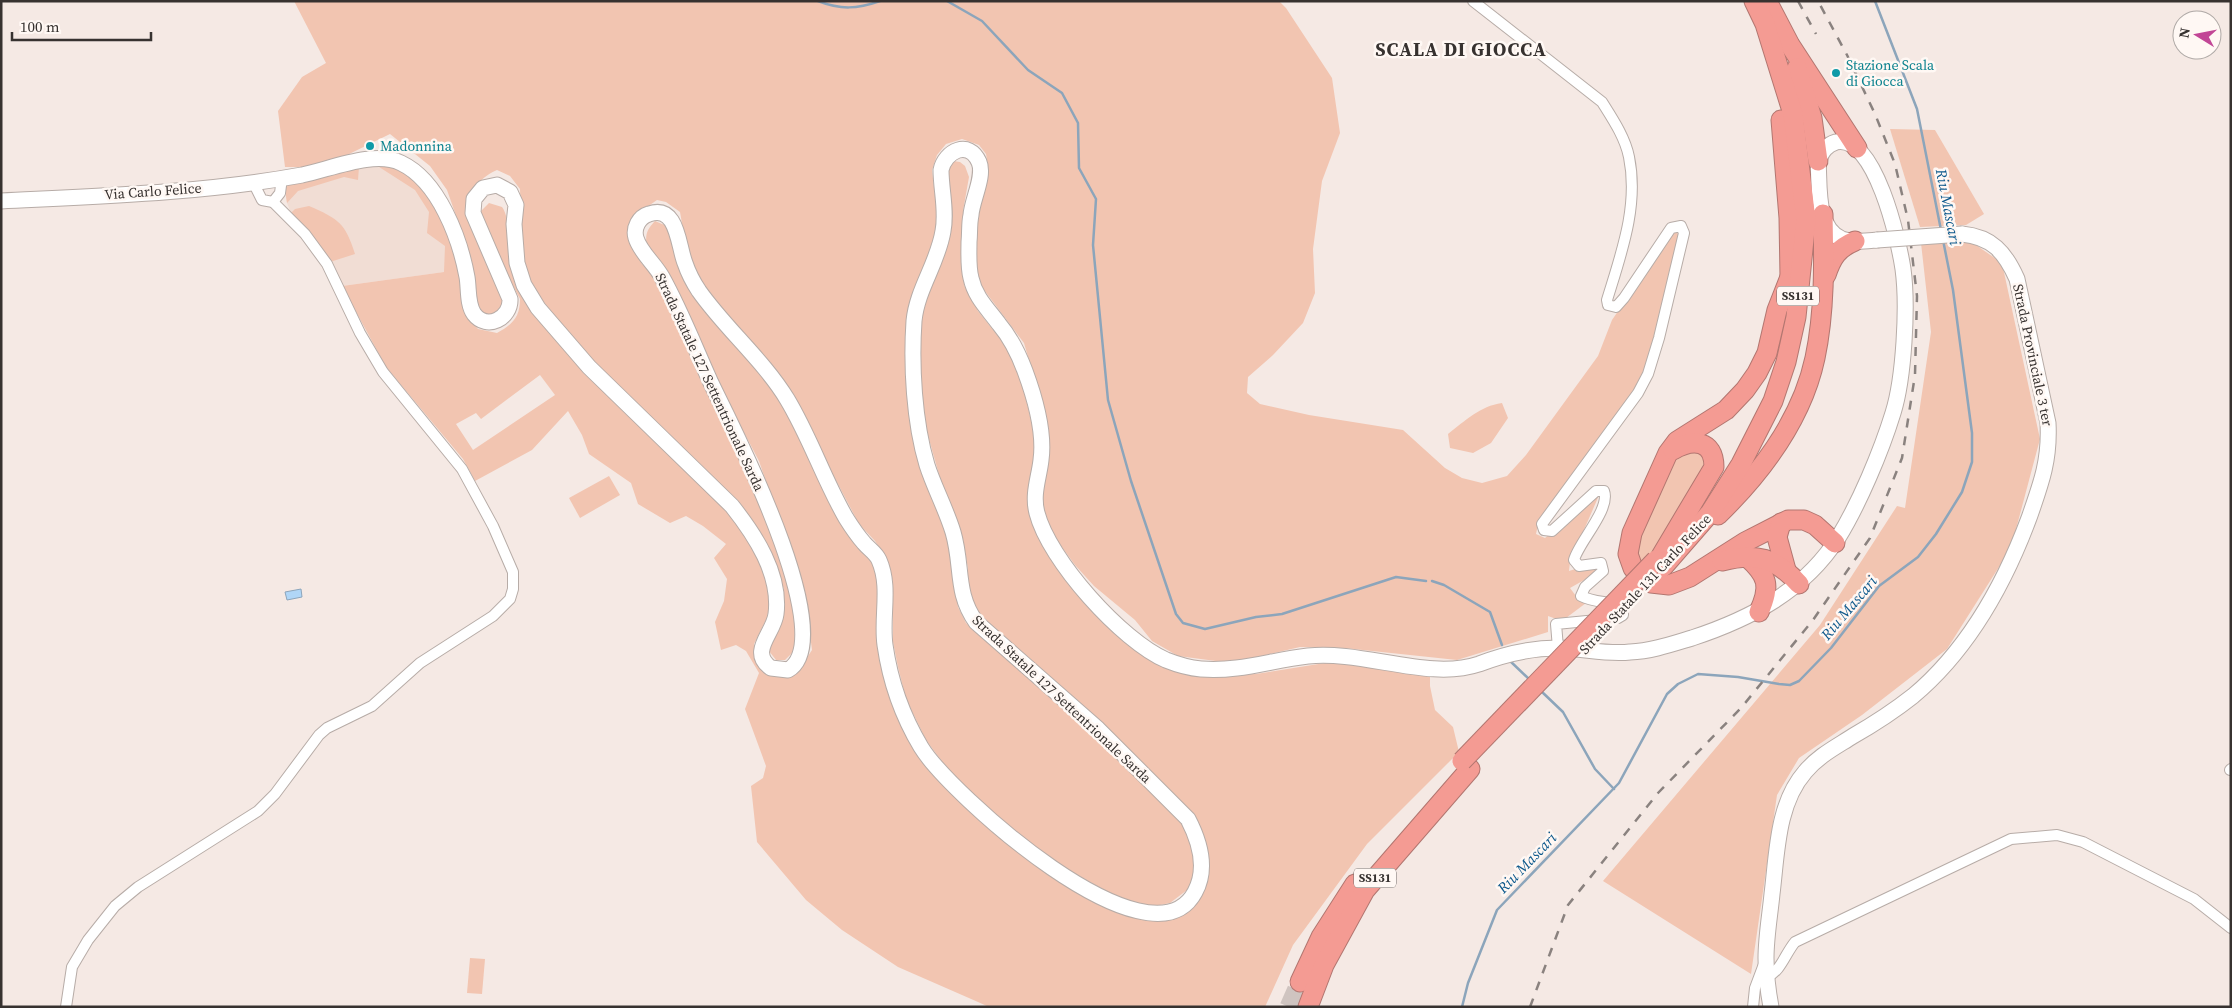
<svg xmlns="http://www.w3.org/2000/svg" width="2232" height="1008" font-family="'Source Serif 4',serif">
<style>
.built{fill:#f1ddd4}
.green{fill:#f2c5b1;fill-rule:evenodd}
.water{fill:#b0d6f7;stroke:#8ca5bb}
.lines{fill:none;stroke-linecap:round;stroke-linejoin:round}
.stream{stroke:#8ca5bb;stroke-width:2.5}
.highway-tunnel{stroke:#cfc4c0;stroke-width:19;stroke-dasharray:19 9;stroke-linecap:butt}
.street-casing{stroke:#b7aca7;stroke-width:12}
.secondary-casing{stroke:#b7aca7;stroke-width:17}
.highway-casing{stroke:#b27670;stroke-width:21}
.street{stroke:#fff;stroke-width:10}
.secondary{stroke:#fff;stroke-width:15}
.highway{stroke:#f49b93;stroke-width:19}
.rail{stroke:#8a827f;stroke-width:2.5;stroke-dasharray:9 9;stroke-linecap:butt}
.secondary-bridge-casing{stroke:#b7aca7;stroke-width:17;stroke-linecap:butt}
.highway-bridge-casing{stroke:#b27670;stroke-width:21;stroke-linecap:butt}
.secondary-bridge{stroke:#fff;stroke-width:15}
.highway-bridge{stroke:#f49b93;stroke-width:19}
.culture-dot{fill:#0f9aa8;stroke:#fff8f4;stroke-width:2}
.labels{text-anchor:middle;stroke-width:5;stroke-linejoin:round;paint-order:stroke}
.shield{fill:#fff8f4;stroke:#736d6b;stroke-width:1}
.shield-label{font-size:12px;font-weight:bold;fill:#373230}
.culture-label{font-size:14px;fill:#0d838f;stroke:#fff8f4;text-anchor:start}
.street-label{font-size:14px;fill:#373230;stroke:#fff8f4}
.water-label{font-size:15px;font-style:italic;fill:#0e598c;stroke:#fff8f4}
.district-label{font-size:19px;font-weight:bold;letter-spacing:1px;fill:#373230;stroke:#fff8f4}
</style>
<rect width="100%" height="100%" fill="#f5e9e4"/>
<!-- built -->
<polygon class="built" points="376,165 415,177 459,270 342,286 291,213 287,203 284,184"/>
<!-- green -->
<g class="green">
<path d="M294 1H1279L1286 8 1332 78 1340 133 1322 181 1313 249 1315 293 1303 323 1273 355 1248 377 1247 393 1260 404 1309 415 1403 430 1445 468 1462 478 1482 483 1507 476 1526 455 1598 356 1612 320 1668 238 1673 233 1677 232 1679 237 1666 299 1647 363 1631 398 1610 422 1539 520 1536 534 1545 538 1600 493 1570 562 1569 571 1588 565 1599 569 1593 575 1570 588 1579 600 1586 603 1562 621 1548 616V632L1457 660 1344 648 1300 647 1231 663 1178 656 1152 641 1135 620 1094 586 1075 565 1056 539 1045 519 1040 498 1049 430 1024 343 978 282 974 270 977 218 988 166 986 154 979 145 962 139 946 144 937 155 932 170 938 221 908 369 949 539 958 607 966 623 1079 719 1184 823 1198 856 1191 887 1170 903 1155 906 1134 903 1111 894 1062 866 1013 830 974 796 946 767 926 740 906 699 898 667 893 642V582L887 560 875 541 859 524 809 429 714 302 689 263 680 212 666 202 657 200 637 214 631 241 642 264 657 278 742 456 794 596 795 650 785 660H776L769 651 784 610V589L770 553 757 529 748 515 725 490 589 359 543 301 528 276 522 254 520 189 510 176 497 170C476 179 467 196 467 219L506 297 502 311 486 316 474 304 472 261 447 190 430 166 390 134 343 157 309 167H285L278 111 302 77 326 63Z"/>
<polygon points="1890,129 1935,130 1984,214 1966,225 1920,227"/>
<path d="M953 161 960 162 965 166 969 177 963 211 964 285 978 311 1006 346 1020 373 1036 442 1032 479 1063 571 1097 616 1147 657 1207 675 1256 674 1331 662 1379 667 1430 676V686L1435 710 1453 727 1459 752 1367 844 1293 945 1265 1007H989L978 1002 898 967 842 930 806 900 757 842 751 786 763 778 766 766 745 709 759 673 746 651 736 645 721 650 715 622 724 601 727 579 714 558 726 544 703 526 686 516 670 523 638 504 631 483 589 454 582 435 568 411 532 450 475 481 463 459 386 367 342 286 444 272 445 246 427 233 429 212 415 190 376 165 401 167 429 195 442 220 452 246 470 319 478 329 497 333C513 324 520 317 520 299L482 227 479 213 489 203 502 207C512 220 505 250 511 268 514 279 521 290 526 300L745 528 769 584 770 603 767 618 754 644 756 655 794 673 800 668 812 650 805 596 759 461 647 248C645 236 646 230 655 221L669 227 680 264 783 400 874 559C881 579 877 599 879 619 881 630 886 641 889 652 897 675 904 698 911 720 916 734 918 752 926 764 941 787 964 804 985 822 1024 855 1149 962 1197 900 1215 878 1208 848 1198 825L976 614 967 592 968 569 963 539 940 478 925 425 918 349 922 304 947 169ZM540 375 555 395 473 450 456 424 476 413 481 419Z"/>
<polygon points="359,167 358,180 344,177 298,191 287,203 284,184"/>
<path d="M309 206C339 219 345 223 355 254L330 262 291 213 295 209Z"/>
<polygon points="1921,243 1973,243 2002,263 2040,439 2011,548 1947,649 1862,715 1799,758 1777,795 1751,974 1603,881 1820,625 1897,506 1905,508 1931,332"/>
<path d="M1502 403 1508 418 1491 443 1473 453 1450 448 1448 434C1465 421 1480 406 1502 403Z"/>
<polygon points="1695,448 1709,457 1668,537 1640,563 1636,551 1638,542 1676,453"/>
<polygon points="609,476 620,495 580,518 569,498"/>
<polygon points="470,958 485,959 482,994 467,993"/>
</g>
<!-- water -->
<polygon class="water" points="301,589 302,597 287,600 285,592"/>
<g class="lines">
<!-- stream -->
<g class="stream">
<path d="M818 1C841 10 857 9 880 1"/>
<polyline points="947,1 982,21 1028,70 1062,93 1078,123 1079,168 1096,199 1093,245 1108,400 1131,481 1176,614 1183,623 1205,629 1256,617 1282,614 1396,577 1426,581"/>
<polyline points="1875,1 1917,109 1941,230"/>
<polyline points="1432,581 1444,585 1490,612 1502,645"/>
<polyline points="1509,660 1530,680"/>
<polyline points="1541,691 1563,712 1595,769 1614,789"/>
<polyline points="1462,1007 1468,983 1497,910 1619,783 1667,694 1678,684 1698,674 1738,677 1779,684 1790,685 1799,681 1831,648 1879,586 1918,557 1936,534 1962,492 1972,462 1972,433 1953,290 1943,240"/>
</g>
<!-- highway-tunnel -->
<polyline class="highway-tunnel" points="1289,1007 1300,982"/>
<defs>
<g id="street">
<path d="M1473 1 1602 102C1612 118 1625 137 1629 157 1639 206 1621 254 1607 300L1608 305 1616 307 1624 298 1671 228 1681 226 1684 233 1659 338 1648 374 1638 393 1542 524 1544 530 1552 531 1596 491H1604C1611 509 1578 543 1574 560L1579 566 1601 563 1603 571 1585 587 1581 596C1595 603 1610 601 1623 607V615L1618 618 1556 624 1558 648"/>
<polyline points="273,202 280,193 282,178"/>
<polyline points="2230,770 2231,769"/>
<path d="M1767 977C1781 971 1785 954 1795 942L2011 839 2057 835 2083 842 2194 899 2231 928"/>
<polyline points="66,1007 72,967 88,940 115,906 138,887 258,811 275,794 319,735 327,728 372,706 420,663 493,616 510,599 513,589 513,572 493,526 462,469 383,372 360,333 327,264 305,234 273,202 262,200 253,182"/>
<polyline points="1753,1007 1755,988 1764,964"/>
</g>
<g id="secondary">
<path d="M1 201C102 196 203 193 302 175 331 169 375 150 401 163 439 181 460 239 467 277 469 288 467 304 474 314 487 331 511 318 510 299L473 213 474 199 483 188 497 185 510 192 516 205 514 224 517 263 524 285 538 308 589 367 732 506C755 535 781 574 776 614 774 633 748 652 771 668L788 670C842 639 732 426 711 383 695 348 681 311 662 277 655 264 640 252 636 238 633 228 639 217 649 214 678 204 678 246 685 263 688 272 693 282 699 291 725 328 764 361 787 399 810 437 824 480 846 518 851 526 857 535 864 543 869 549 876 553 879 560 891 587 881 617 885 645 890 680 903 717 921 747 949 793 1151 975 1195 892 1208 868 1200 842 1188 819L1098 729 976 622C955 593 963 566 953 532 946 509 934 487 927 465 914 422 911 365 914 321 917 289 938 263 943 231 947 211 941 190 941 170 945 151 969 139 979 162 985 176 972 200 971 215 969 224 970 233 969 242 969 253 968 267 971 278 975 297 988 309 999 324 1010 337 1019 355 1025 371 1035 398 1045 431 1041 460 1039 478 1032 494 1037 513 1049 560 1122 641 1166 660 1176 664 1190 668 1201 669 1240 672 1271 660 1308 656 1363 650 1429 681 1479 664 1505 654 1530 648 1558 648 1582 648 1607 655 1630 652 1652 651 1672 644 1692 638 1750 619 1804 591 1838 538 1859 504 1881 452 1893 413 1904 378 1908 306 1903 269 1899 242 1875 133 1836 142 1826 145 1822 152 1818 161 1820 184 1815 228 1842 239 1853 243 1866 241 1877 240"/>
<path d="M1771 1007C1768 991 1766 974 1766 958 1766 937 1770 915 1772 894 1777 854 1777 804 1805 772 1818 756 1836 747 1853 736 1874 724 1894 711 1913 696 1968 650 2004 585 2029 518 2041 484 2050 460 2048 423L2017 279C2005 252 1992 237 1962 234"/>
</g>
<g id="highway">
<polyline points="1767,1 1790,45 1857,148"/>
<polyline points="1797,68 1812,118 1818,161"/>
<polyline points="1781,120 1789,218 1790,277"/>
<path d="M1826 275C1832 257 1838 248 1855 241"/>
<polyline points="1790,277 1777,310 1767,353 1757,373 1745,390 1726,410 1677,441 1668,453 1632,533 1628,554 1633,568 1640,577 1651,583 1669,585 1690,577 1745,542 1788,520 1804,520 1815,525 1835,543"/>
<path d="M1718 515C1762 472 1802 419 1815 358 1825 311 1824 261 1823 214"/>
<polyline points="1781,523 1777,537 1786,570"/>
<path d="M1661 556 1714 467C1714 439 1692 439 1673 450"/>
<path d="M1747 557C1768 576 1771 586 1759 612"/>
<path d="M1722 561C1756 552 1776 558 1799 584"/>
<polyline points="1663,567 1710,513 1741,464 1773,401 1786,362 1796,317 1806,220 1793,114 1765,24 1754,1"/>
<polyline points="1300,982 1321,937 1355,884"/>
<polyline points="1308,1007 1324,965 1365,890 1470,769"/>
</g>
</defs>
<!-- street casing -->
<use href="#street" class="street-casing"/>
<!-- secondary casing -->
<use href="#secondary" class="secondary-casing"/>
<!-- highway casing -->
<use href="#highway" class="highway-casing"/>
<!-- street -->
<use href="#street" class="street"/>
<!-- secondary -->
<use href="#secondary" class="secondary"/>
<!-- highway -->
<use href="#highway" class="highway"/>
<!-- rail -->
<g class="rail">
<polyline points="1798,1 1816,34"/>
<polyline points="1530,1007 1568,905 1658,793 1741,708 1813,620 1870,538 1902,458 1915,375 1917,296 1908,220 1895,164 1875,114 1847,55 1818,1"/>
</g>
<defs>
<polyline id="secondary-bridge" points="1877,240 1962,234"/>
<polyline id="highway-bridge" points="1462,761 1656,560"/>
</defs>
<!-- secondary-bridge casing -->
<use href="#secondary-bridge" class="secondary-bridge-casing"/>
<!-- highway-bridge casing -->
<use href="#highway-bridge" class="highway-bridge-casing"/>
<!-- secondary-bridge -->
<use href="#secondary-bridge" class="secondary-bridge"/>
<!-- highway-bridge -->
<use href="#highway-bridge" class="highway-bridge"/>
</g>
<!-- markers -->
<g class="culture-dot">
<circle cx="1836" cy="73" r="5"/>
<circle cx="370" cy="146" r="5"/>
</g>
<g class="labels">
<!-- shield labels -->
<g class="shield">
<rect x="1777" y="286.5" width="42" height="19" rx="4"/>
<rect x="1354" y="868.5" width="42" height="19" rx="4"/>
</g>
<g class="shield-label">
<text x="1798" y="300">SS131</text>
<text x="1375" y="882">SS131</text>
</g>
<!-- culture labels -->
<g class="culture-label">
<text x="1846" y="70">Stazione Scala<tspan x="1846" dy="16">di Giocca</tspan></text>
<text x="380" y="151">Madonnina</text>
</g>
<!-- street labels -->
<g class="street-label">
<text transform="translate(153 191) rotate(-4)" y="5">Via Carlo Felice</text>
<text transform="translate(2033 355) rotate(78)" y="5">Strada Provinciale 3 ter</text>
<text transform="translate(710 382) rotate(65)" y="5">Strada Statale 127 Settentrionale Sarda</text>
<text transform="translate(1645 584) rotate(-47)" y="5">Strada Statale 131 Carlo Felice</text>
<text transform="translate(1062 699) rotate(43)" y="5">Strada Statale 127 Settentrionale Sarda</text>
</g>
<!-- water labels -->
<g class="water-label">
<text transform="translate(1948 207) rotate(79)" y="5">Riu Mascari</text>
<text transform="translate(1849 608) rotate(-50)" y="5">Riu Mascari</text>
<text transform="translate(1527 863) rotate(-46)" y="5">Riu Mascari</text>
</g>
<!-- district labels -->
<g class="district-label">
<text x="1461" y="56">SCALA DI GIOCCA</text>
</g>
</g>
<!-- border -->
<rect width="2232" height="1008" fill="none" stroke="#373230" stroke-width="5"/>
<!-- north arrow -->
<g transform="translate(2197 35) rotate(280)"><circle r="24" fill="#fff8f4" stroke="#afa9a6"/>
<path d="M0-4L9 19L0 12L-9 19Z" fill="#c24696"/>
<text y="-8" font-size="14" font-weight="bold" text-anchor="middle" fill="#373230">N</text>
</g>
<!-- scale -->
<path d="M12 32v8h139v-8" fill="none" stroke="#373230" stroke-width="2.5"/>
<text x="20" y="32" font-size="15" fill="#373230" stroke="#fff8f4" stroke-width="4" paint-order="stroke">100 m</text>
</svg>
